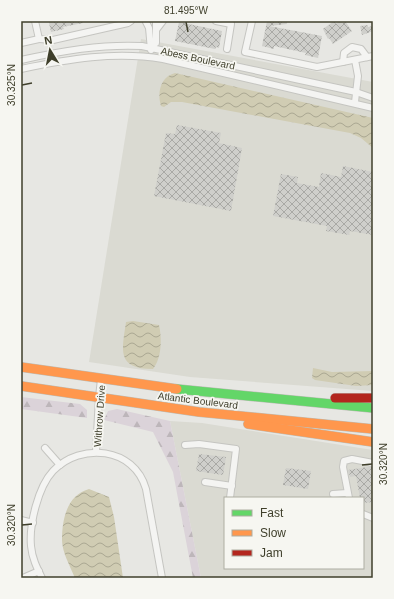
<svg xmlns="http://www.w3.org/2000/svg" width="394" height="599" font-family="Helvetica,sans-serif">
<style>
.built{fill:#dadad2;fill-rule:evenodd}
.forest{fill:url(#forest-firs)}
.water{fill:url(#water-waves)}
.building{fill:url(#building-cross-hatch)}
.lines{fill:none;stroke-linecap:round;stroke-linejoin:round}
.street-casing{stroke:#c5c5c1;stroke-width:8}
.fast-casing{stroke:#bcbcb5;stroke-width:10}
.slow-casing{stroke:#bcbcb5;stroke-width:10}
.jam-casing{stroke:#bcbcb5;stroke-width:10}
.street{stroke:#f4f4f2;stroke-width:6}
.fast{stroke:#63d668;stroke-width:9}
.slow{stroke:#ff974d;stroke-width:9}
.jam{stroke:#b3261e;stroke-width:9}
.ticks{fill:none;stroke:#3f3f2b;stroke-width:1.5}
.labels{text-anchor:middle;stroke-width:3.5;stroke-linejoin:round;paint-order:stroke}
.street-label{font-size:10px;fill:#3f3f2b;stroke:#f6f6f1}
.neatline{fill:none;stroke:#3f3f2b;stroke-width:1.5}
.ticks-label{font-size:10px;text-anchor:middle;fill:#3f3f2b}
</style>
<defs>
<pattern id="forest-firs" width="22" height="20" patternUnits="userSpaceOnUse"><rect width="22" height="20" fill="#dbd3d9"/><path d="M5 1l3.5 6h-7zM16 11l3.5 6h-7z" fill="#bdb6ba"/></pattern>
<pattern id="water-waves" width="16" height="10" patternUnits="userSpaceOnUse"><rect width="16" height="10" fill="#d0ccb3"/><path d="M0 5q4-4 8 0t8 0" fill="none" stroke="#aaa792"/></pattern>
<pattern id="building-cross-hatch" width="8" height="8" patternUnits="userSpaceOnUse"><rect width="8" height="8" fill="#cfcfcb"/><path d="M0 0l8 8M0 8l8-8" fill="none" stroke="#a9a9a5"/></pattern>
</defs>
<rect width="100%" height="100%" fill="#e7e7e3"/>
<!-- built -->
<g class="built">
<polygon points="141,39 373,82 373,391 190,377 89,362"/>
<path d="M170 421 202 423 373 450V578H201ZM225 498H363V568H225Z"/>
</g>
<!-- forest -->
<g class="forest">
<polygon points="21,397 80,404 87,410 87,418 21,409"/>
<polygon points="117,409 170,421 201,578 193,578 173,472 153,432 104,420 108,411"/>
</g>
<!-- water -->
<g class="water">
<path d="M175 73 373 118V148L361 138 350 133 182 102H171L164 107 161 106C157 93 160 77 175 73Z"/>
<path d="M133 321 159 325C162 338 162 358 153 369 116 369 122 350 126 322Z"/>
<polygon points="313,368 332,372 373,371 373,385 356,386 315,380 312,378"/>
<path d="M89 489 109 497 114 517 123 578H75C70 566 62 552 62 540 62 519 67 495 89 489Z"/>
</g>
<!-- building -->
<g class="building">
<polygon points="51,21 83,21 83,23 63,27 64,29 51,32 49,23"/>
<polygon points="267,21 286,21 287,24 269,26 322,36 318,58 305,55 306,53 274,46 274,49 262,46"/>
<polygon points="334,21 336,24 340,21 343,23 345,21 352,31 333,44 329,38 328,39 323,29"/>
<polygon points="179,22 222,31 219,48 216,47 215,49 175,41"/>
<polygon points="368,25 368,27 373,26 373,31 362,35 360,26"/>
<polygon points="177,125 221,133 219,143 242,148 231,211 154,196 166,133 175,134"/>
<polygon points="343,166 373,172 373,235 350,231 349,235 326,231 327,226 273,216 281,174 298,177 297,183 319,187 321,173 341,177"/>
<polygon points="199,454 226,457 223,475 196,471"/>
<polygon points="368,467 372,467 373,472 373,502 363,503 363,498 360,498 356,476 350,477 348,470"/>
<polygon points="286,468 311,471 308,489 283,485"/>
</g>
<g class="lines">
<defs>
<g id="street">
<polyline points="35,21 39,39 53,40 128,23 131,21"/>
<polyline points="216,21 231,24 227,49"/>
<polyline points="252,21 245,52 317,67 373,56"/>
<polyline points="146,22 149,28 151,50"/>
<polyline points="156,30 163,21"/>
<polyline points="21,43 39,39"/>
<polyline points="152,44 156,43 156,21"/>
<path d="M21 60C61 51 101 44 142 46L356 92 373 98"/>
<polyline points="355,60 358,76 355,102"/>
<polyline points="343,62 344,53 352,47 361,49 367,57"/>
<path d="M21 69C68 59 115 51 163 59L373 108"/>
<polyline points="185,445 199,444 236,449 230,498"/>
<polyline points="45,448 60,465"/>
<polyline points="96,452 99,397 101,379"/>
<polyline points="205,482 232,486"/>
<polyline points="333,494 347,493"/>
<polyline points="349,498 343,467 344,461 352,459 373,463"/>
<polyline points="363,514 373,518"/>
<polyline points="21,520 33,523"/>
<polyline points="23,578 39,571"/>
<path d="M42 578C37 568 32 558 31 546 29 525 38 487 53 471 81 442 134 447 146 489L162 578"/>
</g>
<polyline id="fast" points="177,389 373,408"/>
<g id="slow">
<polyline points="21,367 177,389"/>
<polyline points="21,386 199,412 373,429"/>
<polyline points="248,424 373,442"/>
</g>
<polyline id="jam" points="335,398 373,398"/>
</defs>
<!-- street casing -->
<use href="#street" class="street-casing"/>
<!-- fast casing -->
<use href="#fast" class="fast-casing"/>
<!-- slow casing -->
<use href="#slow" class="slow-casing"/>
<!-- jam casing -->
<use href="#jam" class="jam-casing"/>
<!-- street -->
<use href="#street" class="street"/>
<!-- fast -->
<use href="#fast" class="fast"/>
<!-- slow -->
<use href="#slow" class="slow"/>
<!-- jam -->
<use href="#jam" class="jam"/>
</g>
<!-- ticks -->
<path class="ticks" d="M186 22 188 32M22 85 32 83M362 465 372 464M22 525 32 524"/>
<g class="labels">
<!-- street labels -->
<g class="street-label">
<text transform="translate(198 58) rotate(12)" y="4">Abess Boulevard</text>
<text transform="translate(198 400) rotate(7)" y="4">Atlantic Boulevard</text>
<text transform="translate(99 416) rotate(-86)" y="4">Withrow Drive</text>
</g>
</g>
<!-- border -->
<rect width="394" height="599" fill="none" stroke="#f6f6f1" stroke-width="44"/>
<!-- legend -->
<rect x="224" y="497" width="140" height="72" fill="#f6f6f1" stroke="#adada2"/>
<rect x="232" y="510" width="20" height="6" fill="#63d668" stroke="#adada2"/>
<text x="260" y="517" font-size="12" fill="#3f3f2b">Fast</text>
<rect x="232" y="530" width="20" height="6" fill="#ff974d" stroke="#adada2"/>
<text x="260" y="537" font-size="12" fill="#3f3f2b">Slow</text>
<rect x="232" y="550" width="20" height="6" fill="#b3261e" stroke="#adada2"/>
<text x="260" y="557" font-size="12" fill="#3f3f2b">Jam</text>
<!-- north arrow -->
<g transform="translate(50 50) rotate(350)" stroke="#f6f6f1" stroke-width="3" paint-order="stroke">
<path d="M0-3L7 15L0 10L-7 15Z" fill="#3f3f2b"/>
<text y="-6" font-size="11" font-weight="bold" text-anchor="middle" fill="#3f3f2b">N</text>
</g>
<rect x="22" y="22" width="350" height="555" class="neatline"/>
<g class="ticks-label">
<text x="186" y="14">81.495°W</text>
<text transform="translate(11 85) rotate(-90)" y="4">30.325°N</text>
<text transform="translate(383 464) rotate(-90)" y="4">30.320°N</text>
<text transform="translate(11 525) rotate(-90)" y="4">30.320°N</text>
</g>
</svg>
